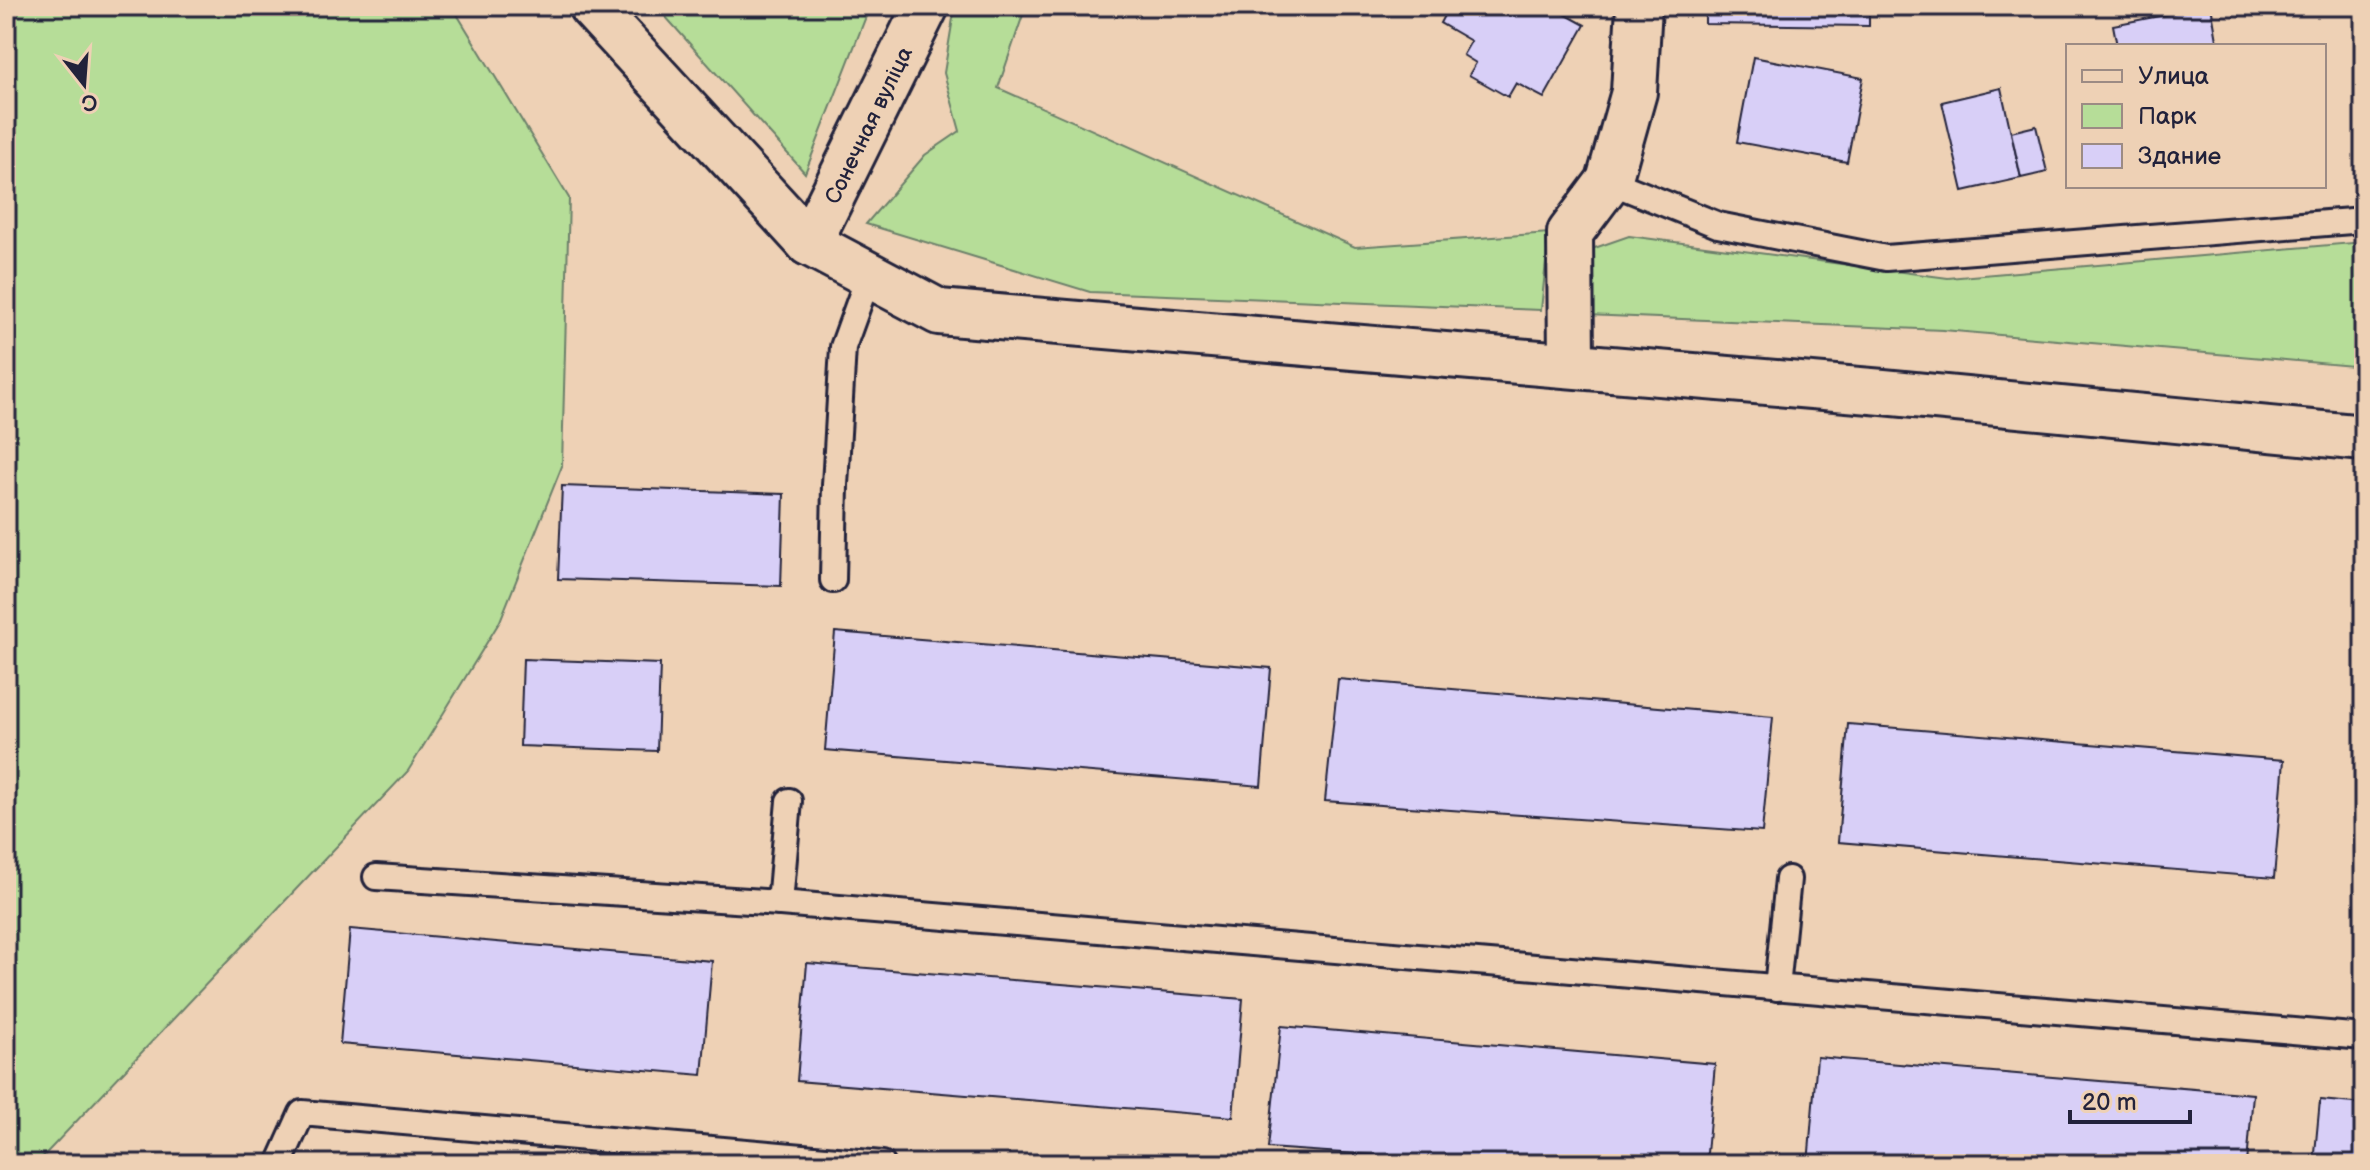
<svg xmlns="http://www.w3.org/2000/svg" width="2370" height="1170" font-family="'Balsamiq Sans',sans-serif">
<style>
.green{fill:#b6dd98;stroke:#6c806a;stroke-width:2}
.building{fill:#d8cff7;stroke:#22223b;stroke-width:2}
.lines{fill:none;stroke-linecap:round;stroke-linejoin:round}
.lane-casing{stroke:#22223b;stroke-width:30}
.street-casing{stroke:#22223b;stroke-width:50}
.secondary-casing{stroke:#22223b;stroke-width:50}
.lane{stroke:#eed1b5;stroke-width:24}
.street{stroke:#eed1b5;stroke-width:44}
.secondary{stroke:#eed1b5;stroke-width:44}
.labels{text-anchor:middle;stroke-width:7;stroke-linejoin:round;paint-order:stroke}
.street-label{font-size:22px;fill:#22223b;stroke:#eed1b5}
</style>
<rect width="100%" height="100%" fill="#eed1b5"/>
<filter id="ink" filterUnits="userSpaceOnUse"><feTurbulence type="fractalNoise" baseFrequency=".0125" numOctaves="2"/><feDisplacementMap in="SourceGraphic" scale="16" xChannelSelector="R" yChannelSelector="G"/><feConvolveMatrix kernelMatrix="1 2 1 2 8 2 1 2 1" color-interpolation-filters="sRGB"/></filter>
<g filter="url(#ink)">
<!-- green -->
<g class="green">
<polygon points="6,6 452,6 569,198 562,466 500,621 408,771 36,1164 6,1164"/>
<polygon points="656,6 870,6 805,173"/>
<polygon points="955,6 1026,6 998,88 1355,247 1549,233 1541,310 1090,292 866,224 925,155 960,131 944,73"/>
<polygon points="1629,236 1948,278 2364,242 2364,367 1943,330 1587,315 1586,251"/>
</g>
<!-- building -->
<g class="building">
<polygon points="1449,6 1550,6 1585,25 1544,98 1516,83 1508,97 1469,75 1476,63 1463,55 1471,41 1440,23"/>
<polygon points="1705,6 1869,6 1869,26 1705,24"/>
<polygon points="2211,6 2218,46 2117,46 2113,25"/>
<polygon points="1753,57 1863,78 1847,162 1737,142"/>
<polygon points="2001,88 2021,178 1963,191 1942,102"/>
<polygon points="2036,126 2047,172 2021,178 2011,132"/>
<polygon points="562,486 784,494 781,586 558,579"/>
<polygon points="835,632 1271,668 1261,786 825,750"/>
<polygon points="523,659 660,664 657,751 520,746"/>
<polygon points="1338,679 1773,717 1762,832 1325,801"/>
<polygon points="1848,724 2284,760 2274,878 1838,842"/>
<polygon points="350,929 712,961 702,1075 340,1044"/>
<polygon points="807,963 1243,999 1233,1117 797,1081"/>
<polygon points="1281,1026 1715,1064 1706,1164 1504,1164 1268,1148"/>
<polygon points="1817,1057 2253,1094 2247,1164 1808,1164"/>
<polygon points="2320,1100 2364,1104 2364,1164 2314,1164"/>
</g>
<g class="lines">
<defs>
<g id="lane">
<polyline points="1609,181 1718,225 1886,258 2364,220"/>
<polyline points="833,580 835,485 843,347 869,275"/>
<polyline points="376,877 780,903 2364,1037"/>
<polyline points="780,903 789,801"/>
<polyline points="1777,988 1788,879"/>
<polyline points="279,1164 302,1113 882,1164"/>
</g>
<g id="street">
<polyline points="809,243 926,6"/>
<polyline points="1571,364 1570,233 1609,181 1634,92 1639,6"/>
</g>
<polyline id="secondary" points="591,6 809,243 939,312 1883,392 2364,438"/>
</defs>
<!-- lane casing -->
<use href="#lane" class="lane-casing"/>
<!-- street casing -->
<use href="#street" class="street-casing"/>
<!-- secondary casing -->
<use href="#secondary" class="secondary-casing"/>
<!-- lane -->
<use href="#lane" class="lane"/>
<!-- street -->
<use href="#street" class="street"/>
<!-- secondary -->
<use href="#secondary" class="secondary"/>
</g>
</g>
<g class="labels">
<!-- street labels -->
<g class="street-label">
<text transform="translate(868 125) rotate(-64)" y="8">Сонечная вуліца</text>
</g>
</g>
<!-- margin -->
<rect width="2370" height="1170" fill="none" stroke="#eed1b5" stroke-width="32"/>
<rect x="16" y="16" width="2338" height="1138" fill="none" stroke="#22223b" stroke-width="3" filter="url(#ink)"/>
<!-- legend -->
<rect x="2066" y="44" width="260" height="144" fill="#eed1b5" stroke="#9c8b84" stroke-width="2"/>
<rect x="2082" y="70" width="40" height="12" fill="#eed1b5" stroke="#9c8b84" stroke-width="2"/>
<text x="2138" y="84" font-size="24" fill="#22223b">Улица</text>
<rect x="2082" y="104" width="40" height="24" fill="#b6dd98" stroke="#9c8b84" stroke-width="2"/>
<text x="2138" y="124" font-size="24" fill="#22223b">Парк</text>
<rect x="2082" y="144" width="40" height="24" fill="#d8cff7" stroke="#9c8b84" stroke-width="2"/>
<text x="2138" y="164" font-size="24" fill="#22223b">Здание</text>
<!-- north arrow -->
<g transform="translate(84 84) rotate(163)" stroke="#eed1b5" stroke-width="6" paint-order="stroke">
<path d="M0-6L14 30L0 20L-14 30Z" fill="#22223b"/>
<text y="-12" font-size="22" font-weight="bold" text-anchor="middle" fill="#22223b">С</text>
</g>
<!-- scale -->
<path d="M2070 1110v12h120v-12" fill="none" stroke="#22223b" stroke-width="4"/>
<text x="2082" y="1110" font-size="24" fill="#22223b" stroke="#eed1b5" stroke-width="6" paint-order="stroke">20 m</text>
</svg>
